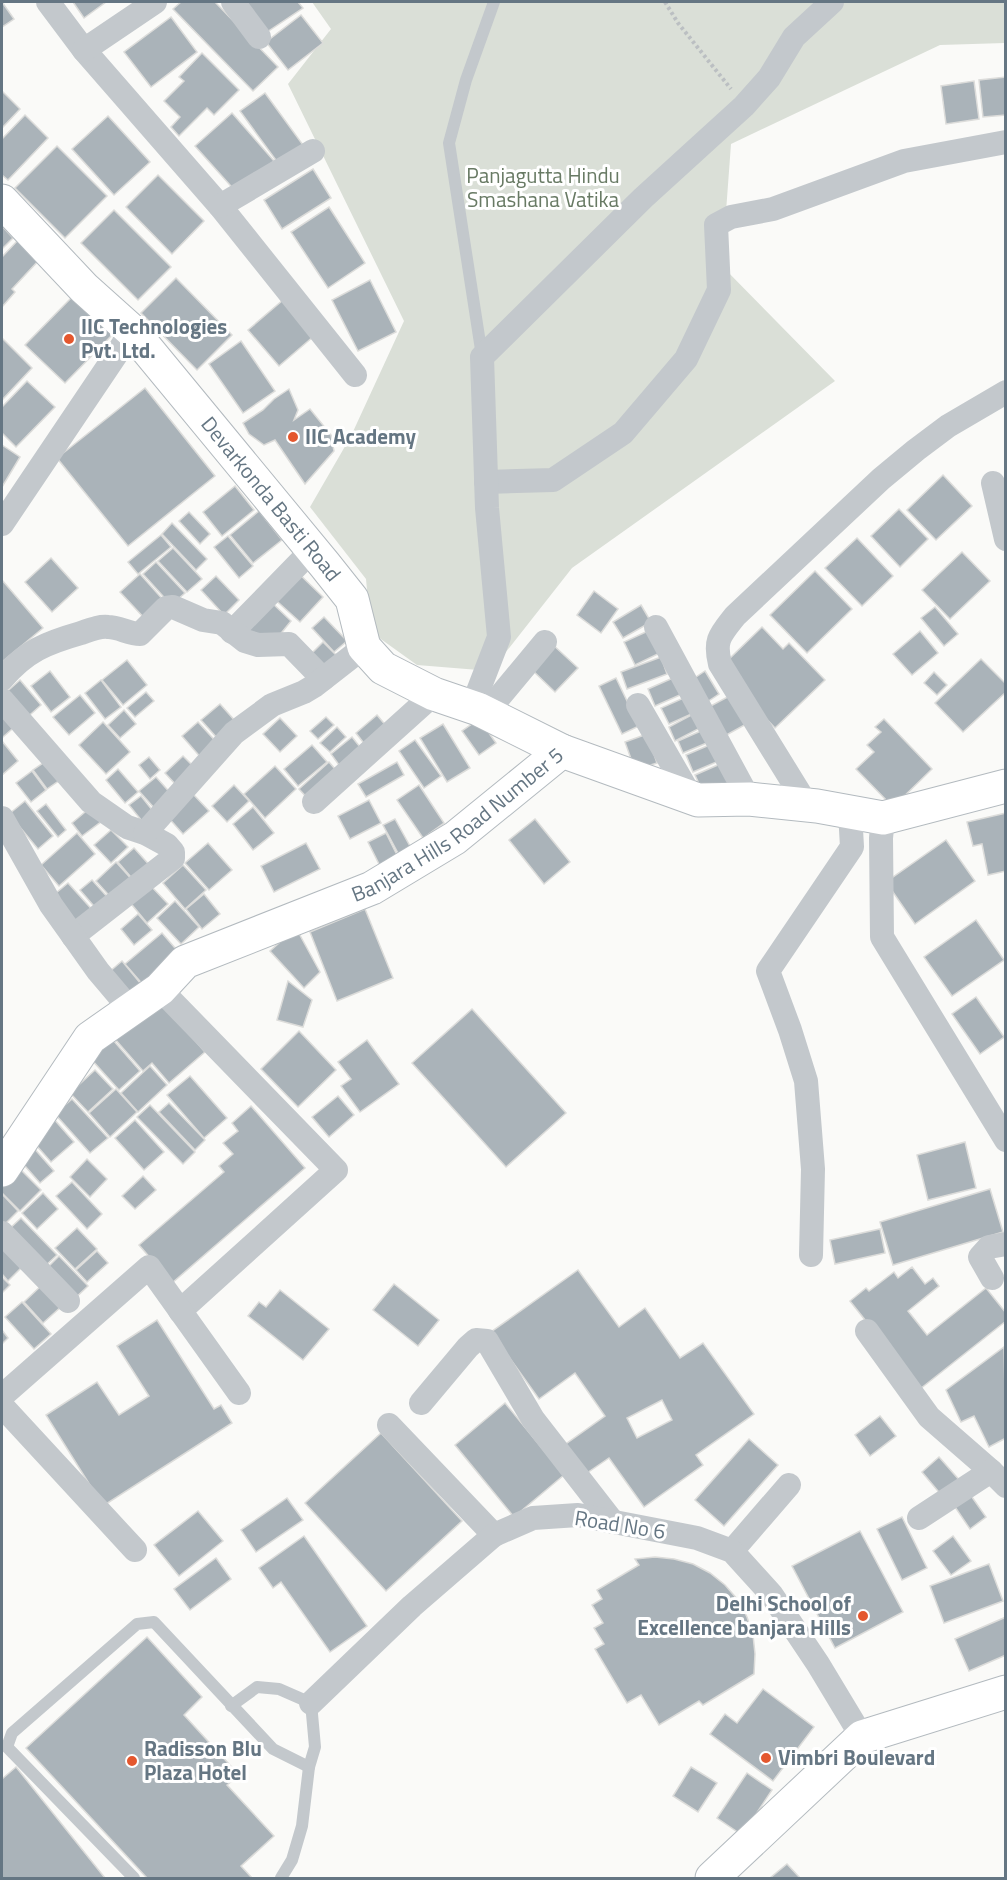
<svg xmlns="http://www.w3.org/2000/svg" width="1007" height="1880" font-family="'Titillium Web',sans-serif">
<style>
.green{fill:#dadfd7}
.building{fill:#aab3b9;stroke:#dcdcda;stroke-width:1.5;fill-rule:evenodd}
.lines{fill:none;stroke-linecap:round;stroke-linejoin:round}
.secondary-casing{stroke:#b3babf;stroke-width:35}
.path{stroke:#bbbfc2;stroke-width:4;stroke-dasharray:3 3;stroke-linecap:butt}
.lane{stroke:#c3c8cc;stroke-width:12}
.street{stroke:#c3c8cc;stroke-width:24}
.secondary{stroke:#fff;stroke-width:33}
.poi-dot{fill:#e4572e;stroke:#fff;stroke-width:2}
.labels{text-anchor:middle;stroke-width:6;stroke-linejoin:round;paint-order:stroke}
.park-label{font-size:21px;fill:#687a64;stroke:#fff}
.poi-label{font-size:21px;font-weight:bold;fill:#657683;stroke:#fff;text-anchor:start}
.street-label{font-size:21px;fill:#657683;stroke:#fff}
</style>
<rect width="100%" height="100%" fill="#fafaf8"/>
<!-- green -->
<polygon class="green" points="312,2 1005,2 1005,43 940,45 731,144 722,266 835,381 572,568 491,671 417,665 371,632 366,579 310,507 351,436 404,321 288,84 331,29"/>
<!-- building -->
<g class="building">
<polygon points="2,2 14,19 2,27"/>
<polygon points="73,2 106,2 84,18"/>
<polygon points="181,2 215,2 278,67 253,91 173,9"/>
<polygon points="246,2 298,2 303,8 267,32"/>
<polygon points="301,15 323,43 288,70 266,42"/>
<polygon points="171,17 197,52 151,87 124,52"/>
<polygon points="202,53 239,90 214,115 207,108 179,136 171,127 180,117 164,101 184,81 179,77"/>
<polygon points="1006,77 1006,115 983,117 979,80"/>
<polygon points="974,81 979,119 946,124 941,86"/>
<polygon points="2,91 20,109 2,128"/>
<polygon points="265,93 303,145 278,163 240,111"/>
<polygon points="232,113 274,161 238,194 195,146"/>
<polygon points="25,115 48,138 8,180 2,175 2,139"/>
<polygon points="108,116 150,162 114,195 72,149"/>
<polygon points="57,146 107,196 65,238 15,188"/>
<polygon points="313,169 331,198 282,229 264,200"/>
<polygon points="158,175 204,221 172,254 126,207"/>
<polygon points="329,207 365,263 328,288 291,232"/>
<polygon points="114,210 171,267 138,300 81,243"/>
<polygon points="2,226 13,238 2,249"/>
<polygon points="19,239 40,259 12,289 15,292 2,307 2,257"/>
<polygon points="176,278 232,335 197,370 141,313"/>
<polygon points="370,280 396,332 358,351 332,300"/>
<polygon points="74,295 113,334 65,383 25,345"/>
<polygon points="283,300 314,336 279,366 248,330"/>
<polygon points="2,338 32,368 2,400"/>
<polygon points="241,341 275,391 243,413 209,364"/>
<polygon points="27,381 55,407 16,447 2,433 2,407"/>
<polygon points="145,388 215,476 128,546 57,458"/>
<polygon points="289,389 298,410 294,420 310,409 331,435 334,451 305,484 275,440 264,445 249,434 243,423 263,410 274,399"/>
<polygon points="2,445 20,457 2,487"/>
<polygon points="943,475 972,506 936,540 907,510"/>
<polygon points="235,486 254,510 222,536 203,512"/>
<polygon points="899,509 928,539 900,567 871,536"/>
<polygon points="259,511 282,540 253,563 230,535"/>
<polygon points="189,512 210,534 200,544 179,521"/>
<polygon points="172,523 207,559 196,570 162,534"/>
<polygon points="161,535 171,547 138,574 128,562"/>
<polygon points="228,536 253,566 239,578 214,547"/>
<polygon points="857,538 893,576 862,606 825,568"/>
<polygon points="173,548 202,579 187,592 158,561"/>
<polygon points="962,552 990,581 950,619 922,590"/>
<polygon points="51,558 78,588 52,612 25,582"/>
<polygon points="156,562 185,593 171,605 143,574"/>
<polygon points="295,570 323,597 300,622 270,595"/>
<polygon points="815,571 852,609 807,653 770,615"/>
<polygon points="140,574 166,603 147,621 120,592"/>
<polygon points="216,576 239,600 224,615 201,590"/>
<polygon points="2,580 43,628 2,662"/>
<polygon points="594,591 618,609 601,633 577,615"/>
<polygon points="270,601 291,621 274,642 243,629"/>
<polygon points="641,605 651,622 623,638 613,622"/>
<polygon points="935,607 958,634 944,646 921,618"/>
<polygon points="324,617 347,641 334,652 312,628"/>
<polygon points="762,627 783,649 789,643 825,680 775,728 740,691 726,662"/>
<polygon points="650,630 662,652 635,665 624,642"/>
<polygon points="920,631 938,653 912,675 893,654"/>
<polygon points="323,642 340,659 324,674 308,657"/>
<polygon points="551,643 578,668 555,692 529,667"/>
<polygon points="661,657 667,674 627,689 621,672"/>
<polygon points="981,659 1006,684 1006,692 963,732 935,703"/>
<polygon points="127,660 147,685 123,705 102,680"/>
<polygon points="50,671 70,697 51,712 31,686"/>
<polygon points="705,671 719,694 704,704 690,681"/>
<polygon points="934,672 947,685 937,695 924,683"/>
<polygon points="675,677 682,694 655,706 648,689"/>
<polygon points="616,678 639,726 622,734 599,686"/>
<polygon points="20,680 41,705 22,722 2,696"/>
<polygon points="101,680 121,707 105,719 85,693"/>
<polygon points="146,692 154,701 135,717 127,708"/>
<polygon points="735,693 750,722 721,738 705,709"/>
<polygon points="80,695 95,713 69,735 53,717"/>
<polygon points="688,696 696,712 669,724 661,708"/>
<polygon points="2,703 19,723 3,737 2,736"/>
<polygon points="220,704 236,722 218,739 201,720"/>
<polygon points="124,710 136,724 120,738 108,725"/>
<polygon points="695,713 702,727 675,741 669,727"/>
<polygon points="377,715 387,727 366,746 356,733"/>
<polygon points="326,717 334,725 318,739 310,731"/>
<polygon points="280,718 297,736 280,752 263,734"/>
<polygon points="479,719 496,743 479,755 462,731"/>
<polygon points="884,719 932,769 893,807 856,769 874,752 867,745 881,732 875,727"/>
<polygon points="103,722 130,752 106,774 79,745"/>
<polygon points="198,722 219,745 203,760 182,736"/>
<polygon points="443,724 470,768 447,782 420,738"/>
<polygon points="337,727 346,737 330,752 320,743"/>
<polygon points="703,730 709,742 683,753 678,741"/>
<polygon points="647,734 657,763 635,770 625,742"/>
<polygon points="352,737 364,752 342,769 331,754"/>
<polygon points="415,740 441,776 424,788 399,751"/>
<polygon points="2,741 18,761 2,775"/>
<polygon points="714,743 721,760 693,772 686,755"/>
<polygon points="312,745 327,762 298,786 284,769"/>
<polygon points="183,756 197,770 178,787 165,773"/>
<polygon points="149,757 160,770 150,779 139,765"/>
<polygon points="46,761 60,780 47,789 33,770"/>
<polygon points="329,762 340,775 311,802 299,789"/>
<polygon points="397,762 404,775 366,797 358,784"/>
<polygon points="720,764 731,787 706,799 695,775"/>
<polygon points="275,766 296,789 265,818 244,794"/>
<polygon points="118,769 138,792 125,803 106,780"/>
<polygon points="32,771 46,790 31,802 16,783"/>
<polygon points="156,777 173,796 156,810 139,791"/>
<polygon points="234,785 249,801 227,822 212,806"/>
<polygon points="419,785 444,823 423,838 397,800"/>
<polygon points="192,793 209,811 183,834 166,815"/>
<polygon points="141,796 157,816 146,826 129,805"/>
<polygon points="369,800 381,823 350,839 338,816"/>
<polygon points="25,801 53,836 38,849 9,814"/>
<polygon points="46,804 66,830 58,837 37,811"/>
<polygon points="91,807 102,821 82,836 72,823"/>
<polygon points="253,807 274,833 253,850 233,824"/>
<polygon points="1006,813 1006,871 988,875 982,844 973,846 967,822"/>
<polygon points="395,819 411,848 399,855 383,825"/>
<polygon points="535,819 570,862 544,884 509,840"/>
<polygon points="111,830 128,847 111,863 94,845"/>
<polygon points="77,833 95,854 59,886 41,865"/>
<polygon points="386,833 398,857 380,866 368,842"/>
<polygon points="946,840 975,881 915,924 886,882"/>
<polygon points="208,843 232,870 209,890 185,863"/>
<polygon points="306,843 320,869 274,892 261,866"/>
<polygon points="134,848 152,868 136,883 118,862"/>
<polygon points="116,862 135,883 115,902 96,881"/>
<polygon points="183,865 206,890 185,909 163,883"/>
<polygon points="92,880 111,901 99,912 80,890"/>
<polygon points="68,883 96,914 78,930 50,898"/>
<polygon points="148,883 168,904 147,923 128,900"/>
<polygon points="204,894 220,914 202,929 186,909"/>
<polygon points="175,901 199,927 181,944 157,918"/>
<polygon points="365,909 393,978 337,1001 310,932"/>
<polygon points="138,914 152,930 134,945 121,929"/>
<polygon points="976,920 1004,960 952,996 924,957"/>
<polygon points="296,928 320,972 304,988 270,951"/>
<polygon points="162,933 181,955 145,987 125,964"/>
<polygon points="122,961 141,984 127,995 108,973"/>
<polygon points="288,981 312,1000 303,1027 277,1020"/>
<polygon points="976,997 1004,1037 980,1054 952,1014"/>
<polygon points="159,999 205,1052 169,1083 152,1063 143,1071 114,1038"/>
<polygon points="472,1009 566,1113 506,1167 412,1063"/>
<polygon points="299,1031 336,1070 298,1107 261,1069"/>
<polygon points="113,1040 140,1071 119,1090 91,1059"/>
<polygon points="367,1040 399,1084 360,1112 341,1086 351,1079 338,1062"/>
<polygon points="150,1066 167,1085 138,1112 121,1093"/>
<polygon points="95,1070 113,1089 88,1112 70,1093"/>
<polygon points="190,1076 227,1118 204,1138 167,1095"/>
<polygon points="116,1089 137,1112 110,1137 89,1113"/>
<polygon points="338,1096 354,1115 329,1137 312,1117"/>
<polygon points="72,1099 108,1138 90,1153 55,1114"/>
<polygon points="169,1103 205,1140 195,1150 159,1112"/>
<polygon points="150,1105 195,1152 183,1164 137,1117"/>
<polygon points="251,1106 305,1168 172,1283 139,1245 224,1172 219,1166 233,1154 223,1143 238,1131 232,1123"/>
<polygon points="52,1117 74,1142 51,1162 29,1137"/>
<polygon points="135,1120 164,1152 144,1170 115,1138"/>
<polygon points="965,1142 976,1188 928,1200 917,1155"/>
<polygon points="32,1146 54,1171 40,1183 18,1158"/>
<polygon points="87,1159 107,1179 90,1197 70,1177"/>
<polygon points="19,1168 41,1190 20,1211 2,1193 2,1187"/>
<polygon points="143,1176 156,1190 135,1209 122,1196"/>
<polygon points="72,1182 102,1214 87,1229 56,1196"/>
<polygon points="990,1189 1003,1232 893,1265 880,1222"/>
<polygon points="43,1193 58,1209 37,1229 22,1213"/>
<polygon points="3,1195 18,1211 2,1227 2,1197"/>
<polygon points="21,1218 57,1255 42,1269 6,1232"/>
<polygon points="77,1228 97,1249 75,1269 55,1248"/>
<polygon points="880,1229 885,1253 835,1264 830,1240"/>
<polygon points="2,1239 25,1264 8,1281 2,1274"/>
<polygon points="97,1251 108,1263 87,1282 76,1270"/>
<polygon points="59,1256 88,1286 72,1301 44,1271"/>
<polygon points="912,1267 925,1284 933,1278 939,1286 908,1311 927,1335 986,1288 1006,1313 1006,1321 920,1389 850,1301 866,1288 869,1291 894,1272 898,1278"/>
<path d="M578 1270 619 1327 645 1308 680 1358 703 1343 754 1414 696 1455 703 1465 644 1507 609 1458 584 1475 563 1446 605 1416 575 1373 539 1399 491 1332ZM662 1400 672 1420 637 1438 627 1418Z"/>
<polygon points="2,1277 10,1285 2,1293"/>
<polygon points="43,1284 63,1305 43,1323 24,1302"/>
<polygon points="394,1284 439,1320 418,1346 373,1310"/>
<polygon points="280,1290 329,1329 303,1360 248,1316 259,1302 266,1307"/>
<polygon points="22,1302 51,1334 34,1349 5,1317"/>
<polygon points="157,1320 214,1409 221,1405 232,1423 103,1506 46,1415 97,1382 119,1415 149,1396 117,1346"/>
<polygon points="2,1330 8,1338 2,1344"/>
<polygon points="1004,1347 1006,1438 989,1447 974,1416 961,1422 946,1390"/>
<polygon points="505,1403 564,1475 514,1517 455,1445"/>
<polygon points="880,1416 896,1436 870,1456 855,1435"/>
<polygon points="381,1433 462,1521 386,1591 305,1503"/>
<polygon points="749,1439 778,1465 724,1526 695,1500"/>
<polygon points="939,1457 961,1482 943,1497 922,1472"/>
<polygon points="967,1490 986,1517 970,1529 951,1501"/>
<polygon points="287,1498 303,1520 256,1552 241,1530"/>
<polygon points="198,1511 223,1541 179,1576 154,1545"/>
<polygon points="902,1517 927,1568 902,1580 877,1529"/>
<polygon points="860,1531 903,1612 835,1648 792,1566"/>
<polygon points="304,1536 367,1626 330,1652 281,1582 273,1588 259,1568"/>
<polygon points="953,1536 971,1561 951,1575 933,1551"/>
<polygon points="655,1557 674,1559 693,1564 710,1573 725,1585 738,1600 747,1617 753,1635 755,1654 754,1674 703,1705 699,1701 659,1725 641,1695 627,1703 595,1649 604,1644 594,1628 603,1623 592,1605 602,1599 597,1590 639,1565 635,1559"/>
<polygon points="216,1558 231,1579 190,1610 174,1589"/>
<polygon points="989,1564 1003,1601 944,1623 930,1586"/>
<polygon points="1006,1617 1006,1655 969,1671 955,1639"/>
<polygon points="147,1637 202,1697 184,1715 239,1775 227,1785 274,1836 241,1866 252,1878 147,1878 26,1748"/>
<polygon points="763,1689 814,1727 773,1781 710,1734 725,1714 737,1723"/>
<polygon points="16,1767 105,1878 2,1878 2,1779"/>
<polygon points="691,1767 717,1783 698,1812 673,1796"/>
<polygon points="747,1773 772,1790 742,1835 717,1818"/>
<polygon points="787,1864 800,1878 770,1878"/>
</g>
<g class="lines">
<defs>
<g id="secondary">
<path id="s1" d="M2 201 84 288 132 331 325 565 352 599 364 647 383 668 434 694 478 709 562 751 698 800 749 799 817 806 883 818 1006 786"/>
<path id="s2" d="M2 1170 90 1038 160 989 185 962 372 888 455 838 562 751"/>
<polyline points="712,1878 862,1737 1006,1692"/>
</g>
</defs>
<!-- secondary casing -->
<use href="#secondary" class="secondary-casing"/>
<!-- path -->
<polyline class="path" points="665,2 678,23 731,89"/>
<!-- lane -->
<g class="lane">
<polyline points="482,356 449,143 466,80 494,2"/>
<polyline points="231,1706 257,1687 279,1689 311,1703 315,1747 309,1767 302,1826 292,1860 281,1878"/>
<polyline points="134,1878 7,1747 12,1733 137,1624 154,1622 273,1749 309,1767"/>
</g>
<!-- street -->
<g class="street">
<polyline points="48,2 84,50 220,206 355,375"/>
<polyline points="233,2 259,37"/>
<polyline points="84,50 155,2"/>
<polyline points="220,206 313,151"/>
<polyline points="486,482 553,480 623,433 686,359 719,290 716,225 731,217 773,209 904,161 1006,142"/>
<polyline points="993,483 1006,539"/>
<polyline points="2,524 132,331"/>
<polyline points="656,627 749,799"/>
<polyline points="232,632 312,550"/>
<path d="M2 679C26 651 46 643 81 633 90 630 99 626 108 627 119 627 129 634 140 634L166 608 173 607 203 620 222 623 245 641 258 645 289 644 323 679"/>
<polyline points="2,700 91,802 127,827 145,833 167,845 173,852 173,858 73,936"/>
<polyline points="638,705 691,797"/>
<polyline points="472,707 499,637 487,508 482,357 643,198 744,106 769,78 794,37 832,2"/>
<polyline points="486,713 545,642"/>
<polyline points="314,802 434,694"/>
<path d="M807 805 720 664C714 640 720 635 735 616L881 479 916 450 948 426 1006 392"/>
<polyline points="2,818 51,905 98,971 131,1010"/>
<polyline points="883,818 881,838 882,937 1006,1140"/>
<polyline points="145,833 234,733 272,705 304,692 314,686 364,647"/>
<polyline points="160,989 336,1170 180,1311"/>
<polyline points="2,1233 68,1301"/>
<polyline points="811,1255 813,1169 806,1081 790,1030 768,971 852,847 850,812"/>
<polyline points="992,1278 980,1257 989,1247 1006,1244"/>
<polyline points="867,1331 929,1417 991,1471"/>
<polyline points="2,1396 149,1267 239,1393"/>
<polyline points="421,1403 468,1347 476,1340 487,1341 533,1419 613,1522"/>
<polyline points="2,1406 135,1550"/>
<polyline points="389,1425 494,1535"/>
<polyline points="919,1518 991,1471 1006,1486"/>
<polyline points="732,1551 789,1485"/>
<polyline points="311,1703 412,1606 494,1535 533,1518 578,1515 697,1538 732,1551 771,1594 818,1664 862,1737"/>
</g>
<!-- secondary -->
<use href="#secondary" class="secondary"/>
</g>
<!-- markers -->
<g class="poi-dot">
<circle cx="69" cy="339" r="6"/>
<circle cx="293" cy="437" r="6"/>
<circle cx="863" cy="1616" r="6"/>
<circle cx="766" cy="1758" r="6"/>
<circle cx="132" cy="1761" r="6"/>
</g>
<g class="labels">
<!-- park labels -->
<g class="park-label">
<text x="543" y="183">Panjagutta Hindu<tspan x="543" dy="24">Smashana Vatika</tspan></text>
</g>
<!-- poi labels -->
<g class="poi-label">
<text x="81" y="334">IIC Technologies<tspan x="81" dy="24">Pvt. Ltd.</tspan></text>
<text x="305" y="444">IIC Academy</text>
<text x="851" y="1611" text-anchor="end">Delhi School of<tspan x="851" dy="24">Excellence banjara Hills</tspan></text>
<text x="144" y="1756">Radisson Blu<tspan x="144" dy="24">Plaza Hotel</tspan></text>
<text x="778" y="1765">Vimbri Boulevard</text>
</g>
<!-- street labels -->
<g class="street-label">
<text dy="7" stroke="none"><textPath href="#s1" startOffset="402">Devarkonda Basti Road</textPath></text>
<text dy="7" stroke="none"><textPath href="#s2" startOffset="588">Banjara Hills Road Number 5</textPath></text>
<text transform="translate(620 1525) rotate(9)" y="7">Road No 6</text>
</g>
</g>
<!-- border -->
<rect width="1007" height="1880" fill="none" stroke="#657683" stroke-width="6"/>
</svg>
